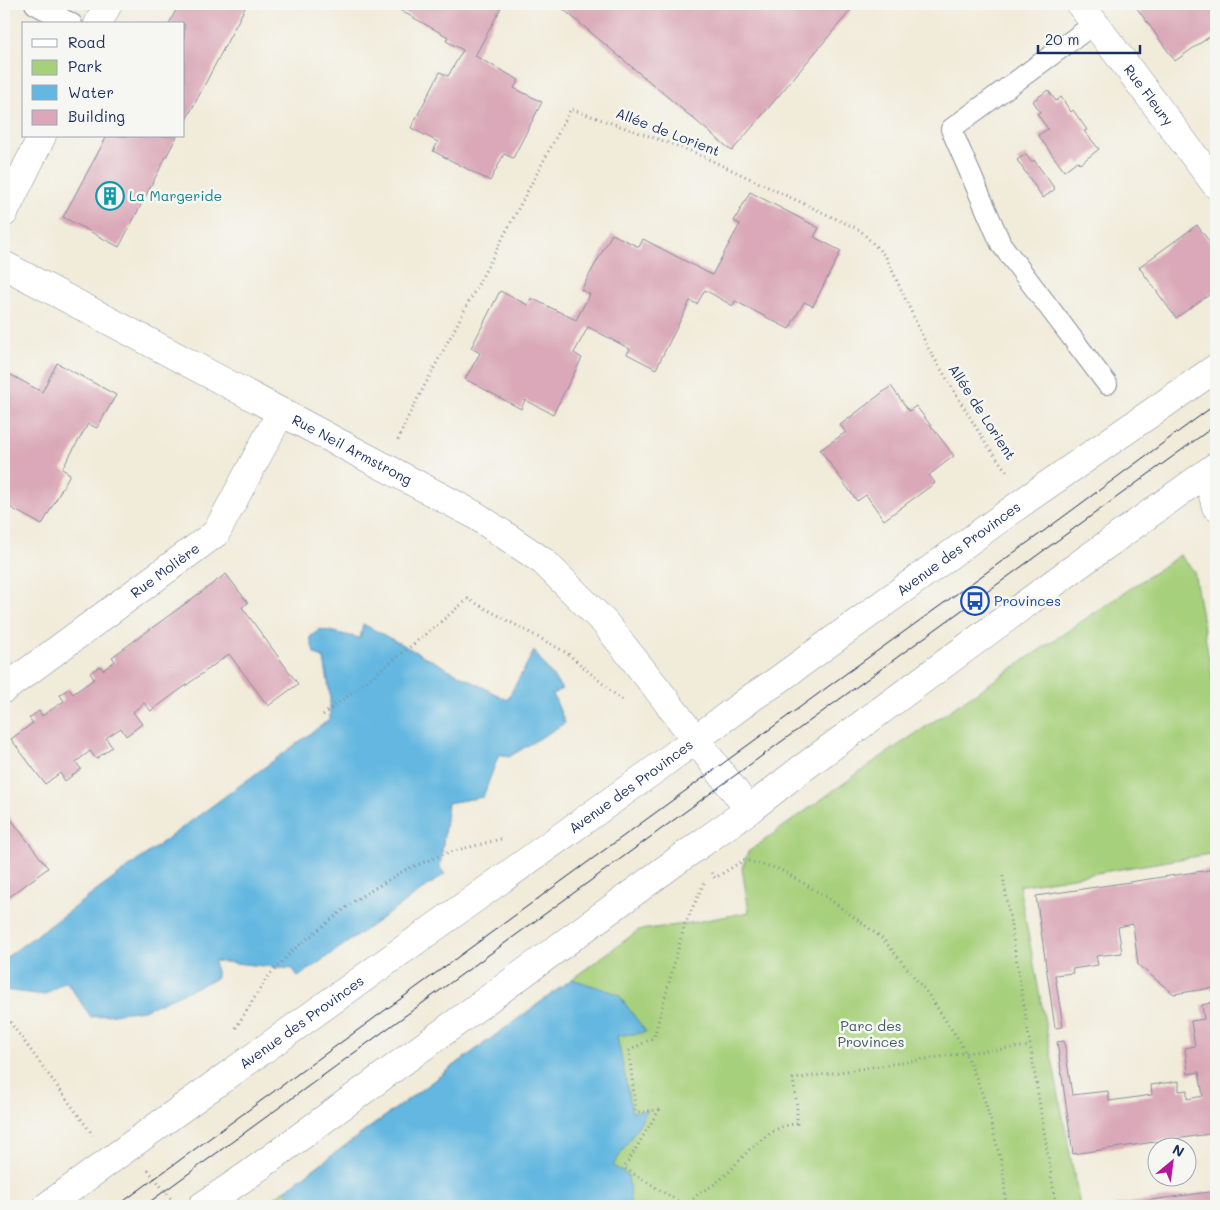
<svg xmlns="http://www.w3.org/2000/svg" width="1220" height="1210" font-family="Mali,sans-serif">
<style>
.green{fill:#a7d07b;stroke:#61806c}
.water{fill:#64b7e0;stroke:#40739f}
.building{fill:#daa8b8}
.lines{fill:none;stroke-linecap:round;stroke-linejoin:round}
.lane-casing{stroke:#868d9c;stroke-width:22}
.street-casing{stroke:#868d9c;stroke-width:29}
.secondary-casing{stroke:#868d9c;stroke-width:29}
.path{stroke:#868d9c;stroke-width:3;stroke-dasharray:1 4;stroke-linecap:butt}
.lane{stroke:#fff;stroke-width:20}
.street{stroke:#fff;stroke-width:28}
.secondary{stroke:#fff;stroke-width:28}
.tram{stroke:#1b2f5e;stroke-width:1}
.labels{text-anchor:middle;stroke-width:5;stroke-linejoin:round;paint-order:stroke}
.street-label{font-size:14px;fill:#1b2f5e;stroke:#f6f6f2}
.culture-label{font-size:14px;fill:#0d838f;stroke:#f6f6f2;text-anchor:start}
.transit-label{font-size:14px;fill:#164399;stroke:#f6f6f2;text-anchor:start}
.park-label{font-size:14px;fill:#3e5765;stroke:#f6f6f2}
</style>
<rect width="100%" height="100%" fill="#f6f6f2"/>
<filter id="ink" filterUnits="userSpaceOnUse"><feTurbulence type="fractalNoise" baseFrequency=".02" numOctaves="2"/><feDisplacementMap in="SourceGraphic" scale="10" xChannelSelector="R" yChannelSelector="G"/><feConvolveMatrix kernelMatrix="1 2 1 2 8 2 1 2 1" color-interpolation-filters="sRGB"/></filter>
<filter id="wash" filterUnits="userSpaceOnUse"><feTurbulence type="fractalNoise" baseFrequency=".0096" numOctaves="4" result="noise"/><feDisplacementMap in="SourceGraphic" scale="20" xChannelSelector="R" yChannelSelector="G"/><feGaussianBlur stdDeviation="1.12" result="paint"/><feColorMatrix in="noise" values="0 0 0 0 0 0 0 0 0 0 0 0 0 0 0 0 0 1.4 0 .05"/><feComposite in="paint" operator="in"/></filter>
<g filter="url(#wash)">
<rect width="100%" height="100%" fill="#f1ebd9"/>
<!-- green -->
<polygon class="green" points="1180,555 1194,571 1216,700 1216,853 1019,886 1080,1206 263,1206 572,979 639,930 685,924 749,912 742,868 748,852 875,761"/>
<!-- water -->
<g class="water">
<polygon points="363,624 507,700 534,651 562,689 553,694 565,723 509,757 499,754 483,797 448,803 440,868 445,874 298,977 293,969 214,961 217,978 144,1010 91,1017 66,981 44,995 4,990 4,959 330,719 330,694 324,659 314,653 310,637 320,629 360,638"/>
<polygon points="572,979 618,994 646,1032 617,1036 632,1112 648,1110 613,1166 628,1175 631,1206 296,1206 285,1190"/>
</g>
<g id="blocks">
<!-- building -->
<g class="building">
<polygon points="179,4 247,4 184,124 184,24 169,24"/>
<polygon points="396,4 503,4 475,56 519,80 514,88 542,102 513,158 504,154 490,181 433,151 438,142 411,128 440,72 448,76 463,50 446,41 448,37 394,7"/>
<polygon points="557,4 856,4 732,151"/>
<polygon points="1134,4 1216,4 1216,32 1175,61"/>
<polygon points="1048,90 1056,101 1061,97 1071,112 1073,110 1087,130 1084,131 1099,149 1080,164 1077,161 1064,171 1038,135 1048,129 1037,114 1040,112 1033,101"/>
<polygon points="107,136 177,136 119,247 63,217"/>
<polygon points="1026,154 1031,162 1034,160 1055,189 1043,198 1017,160"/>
<polygon points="750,192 819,228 814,237 841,251 813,306 804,302 789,329 735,301 733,306 705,290 697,304 690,301 656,369 627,354 630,349 588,327 574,353 582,358 553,414 525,400 521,409 465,379 480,353 471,348 500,291 528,305 531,298 576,320 590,294 581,290 612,234 639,247 643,239 712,275 740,224 734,221"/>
<polygon points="1197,225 1211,244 1216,240 1216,290 1176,318 1139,267"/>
<polygon points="57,363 116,395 97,428 88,424 62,469 70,474 42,525 4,504 4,371 42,392"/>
<polygon points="891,386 909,411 916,406 954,456 929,475 935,483 884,520 866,495 857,501 820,450 846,432 840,425"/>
<polygon points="226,574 248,603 242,607 298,684 268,706 229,654 151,711 144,703 133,712 142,724 126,736 121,728 106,738 112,747 96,759 90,751 76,762 81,769 65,781 60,773 45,784 11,739 33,723 29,718 39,711 42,716 64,701 60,695 69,688 73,694 94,679 90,673 100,666 103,670 115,661 112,657"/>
<polygon points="4,810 48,868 4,901"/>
<polygon points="1216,869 1216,991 1213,991 1212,988 1174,994 1138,965 1133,924 1118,927 1122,953 1096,956 1098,965 1072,969 1073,973 1055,975 1063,1027 1055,1028 1036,896"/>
<polygon points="1214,998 1216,998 1216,1133 1073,1154 1057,1042 1064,1041 1072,1095 1108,1091 1109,1101 1152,1095 1151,1085 1179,1081 1179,1091 1187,1090 1187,1099 1203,1096 1199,1072 1188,1074 1185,1048 1195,1046 1191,1021 1204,1019 1202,1005 1214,1002"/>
<polygon points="1216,1191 1216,1206 1115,1206 1115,1205"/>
</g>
</g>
</g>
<g filter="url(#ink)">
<use href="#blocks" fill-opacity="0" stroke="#868d9c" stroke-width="1"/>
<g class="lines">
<defs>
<g id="lane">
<polyline points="35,4 72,24"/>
<polyline points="1094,24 951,129 1001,244 1107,384"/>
</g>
<g id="street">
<path id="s1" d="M1080 4 1216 185"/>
<polyline points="98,24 108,4"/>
<polyline points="4,213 42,136"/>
<path id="s2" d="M4 265 475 515 544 562 605 623 658 690 749 810"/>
<polyline points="1207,473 1216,507"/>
<path id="s3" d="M4 689 216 533 281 412"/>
</g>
<g id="secondary">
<path id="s4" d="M47 1206 196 1098 653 771 754 696 774 683 1027 499 1216 368"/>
<polyline points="202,1206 248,1175 678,860 749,810 796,773 1077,566 1216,466"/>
</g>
</defs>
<!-- lane casing -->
<use href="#lane" class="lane-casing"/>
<!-- street casing -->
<use href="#street" class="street-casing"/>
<!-- secondary casing -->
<use href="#secondary" class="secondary-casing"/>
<!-- path -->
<g class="path">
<polyline points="398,440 408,417 571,109 689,150 860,230 886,257 927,346 986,444 1008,473"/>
<polyline points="323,715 415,643 468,599 567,653 624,702"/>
<polyline points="711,873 715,878 744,860 776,868 785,872 826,897 862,923 883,939 928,994 960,1042 976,1077 986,1104 1003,1169 1006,1206"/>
<polyline points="1003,876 1056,1206"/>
<polyline points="4,1014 93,1135"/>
<polyline points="236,1028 266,979 293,950 357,899 405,870 446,853 501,839"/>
<polyline points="148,1170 172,1200"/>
<polyline points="686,1206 624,1168 659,1110 636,1112 629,1051 654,1037 685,924 705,881"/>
<polyline points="686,1206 699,1193 712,1186 728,1173 750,1149 770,1133 781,1127 797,1123 797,1106 793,1079 965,1053 1030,1046"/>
</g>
<!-- lane -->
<use href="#lane" class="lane"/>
<!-- street -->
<use href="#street" class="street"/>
<!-- secondary -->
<use href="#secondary" class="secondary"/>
<!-- tram -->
<g class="tram">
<polyline points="117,1206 844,675 1048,528 1216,404"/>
<polyline points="144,1206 1216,425"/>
</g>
</g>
</g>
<!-- icons -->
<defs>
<symbol id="building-ring" viewBox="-11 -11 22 22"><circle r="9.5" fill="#f6f6f2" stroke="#0f9aa8" stroke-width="1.5"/><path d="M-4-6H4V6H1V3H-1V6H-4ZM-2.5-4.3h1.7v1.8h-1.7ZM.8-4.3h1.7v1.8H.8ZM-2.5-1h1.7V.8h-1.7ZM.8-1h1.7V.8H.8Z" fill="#0f9aa8"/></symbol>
<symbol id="bus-ring" viewBox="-11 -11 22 22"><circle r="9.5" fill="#f6f6f2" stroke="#1a4fb4" stroke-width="1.5"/><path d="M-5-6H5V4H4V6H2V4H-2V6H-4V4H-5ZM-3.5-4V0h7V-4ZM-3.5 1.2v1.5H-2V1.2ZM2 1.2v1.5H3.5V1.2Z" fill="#1a4fb4"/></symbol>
</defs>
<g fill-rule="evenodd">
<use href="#building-ring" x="94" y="180" width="32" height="32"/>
<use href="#bus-ring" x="959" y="585" width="32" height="32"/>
</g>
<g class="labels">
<!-- street labels -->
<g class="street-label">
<text dy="5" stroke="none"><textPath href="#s1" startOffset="114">Rue Fleury</textPath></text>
<text transform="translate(668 132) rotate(21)" y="5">Allée de Lorient</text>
<text transform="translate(982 412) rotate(57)" y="5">Allée de Lorient</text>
<text dy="5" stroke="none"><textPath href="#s2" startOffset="394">Rue Neil Armstrong</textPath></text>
<text dy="5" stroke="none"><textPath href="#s4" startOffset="1124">Avenue des Provinces</textPath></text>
<text dy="5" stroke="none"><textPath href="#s3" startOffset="200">Rue Molière</textPath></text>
<text dy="5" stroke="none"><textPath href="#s4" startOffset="719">Avenue des Provinces</textPath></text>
<text dy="5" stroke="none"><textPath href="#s4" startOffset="314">Avenue des Provinces</textPath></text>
</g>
<!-- culture labels -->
<g class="culture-label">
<text x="129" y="201">La Margeride</text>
</g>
<!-- transit labels -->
<g class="transit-label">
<text x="994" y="606">Provinces</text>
</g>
<!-- park labels -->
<g class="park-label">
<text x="871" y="1031">Parc des<tspan x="871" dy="16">Provinces</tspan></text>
</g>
</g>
<!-- margin -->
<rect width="1220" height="1210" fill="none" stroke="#f6f6f2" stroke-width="20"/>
<!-- legend -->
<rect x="22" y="22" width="162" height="115" fill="#f6f6f2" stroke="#9ea6b7"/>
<rect x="32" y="39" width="25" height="8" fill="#ffffff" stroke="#9ea6b7"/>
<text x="68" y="48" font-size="15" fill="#1b2f5e">Road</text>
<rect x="32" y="60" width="25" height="15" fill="#a7d07b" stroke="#9ea6b7"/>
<text x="68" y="72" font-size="15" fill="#1b2f5e">Park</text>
<rect x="32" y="85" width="25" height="15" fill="#64b7e0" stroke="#9ea6b7"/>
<text x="68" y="98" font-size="15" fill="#1b2f5e">Water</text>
<rect x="32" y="110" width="25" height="15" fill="#daa8b8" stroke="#9ea6b7"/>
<text x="68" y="122" font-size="15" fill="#1b2f5e">Building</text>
<!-- north arrow -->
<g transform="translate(1172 1162) rotate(29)"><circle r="24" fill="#f6f6f2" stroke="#9ea6b7"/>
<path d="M0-4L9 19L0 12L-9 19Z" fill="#b5179e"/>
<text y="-8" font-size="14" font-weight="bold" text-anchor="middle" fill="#1b2f5e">N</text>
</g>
<!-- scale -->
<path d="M1038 45v8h102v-8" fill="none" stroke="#1b2f5e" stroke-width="2.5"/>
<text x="1045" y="45" font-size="15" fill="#1b2f5e" stroke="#f6f6f2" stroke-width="4" paint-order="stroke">20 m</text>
</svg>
